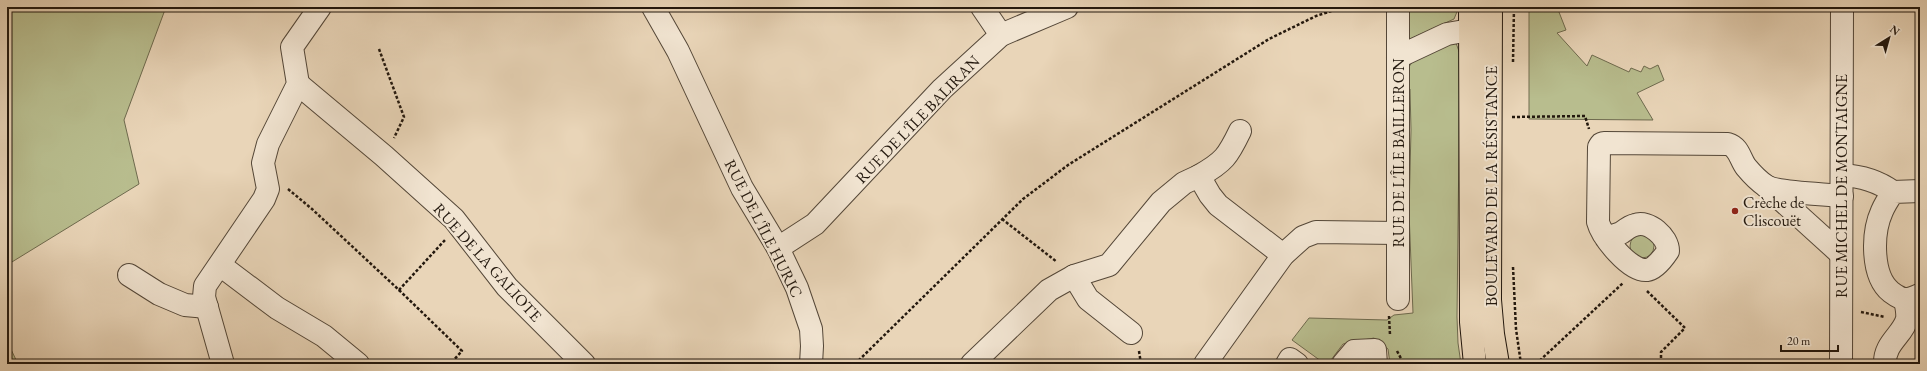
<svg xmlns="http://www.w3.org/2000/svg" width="1927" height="371" font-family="'EB Garamond',serif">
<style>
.green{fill:#b8bd8e;stroke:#6e6a4e}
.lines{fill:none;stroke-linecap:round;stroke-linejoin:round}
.minor-casing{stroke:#544738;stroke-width:24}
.major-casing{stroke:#23180e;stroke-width:24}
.path{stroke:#23180e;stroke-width:2.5;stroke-dasharray:3 2;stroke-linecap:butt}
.minor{stroke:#f1e4d1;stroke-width:22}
.major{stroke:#e9d5b8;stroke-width:22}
.poi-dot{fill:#8f2418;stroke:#f1e4d1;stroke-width:1.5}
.labels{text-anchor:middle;stroke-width:4;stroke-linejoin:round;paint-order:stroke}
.street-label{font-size:16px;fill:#23180e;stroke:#f1e4d1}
.poi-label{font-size:16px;fill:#23180e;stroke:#f1e4d1;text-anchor:start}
</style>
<rect width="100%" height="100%" fill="#e9d5b8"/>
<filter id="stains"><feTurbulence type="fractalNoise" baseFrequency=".005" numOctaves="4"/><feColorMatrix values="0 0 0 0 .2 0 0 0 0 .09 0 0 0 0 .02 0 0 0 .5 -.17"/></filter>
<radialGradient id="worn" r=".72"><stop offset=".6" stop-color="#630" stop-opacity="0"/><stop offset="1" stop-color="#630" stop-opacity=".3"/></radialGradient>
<!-- green -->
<g class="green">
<polygon points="7,7 166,7 124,120 139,184 7,265"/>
<polygon points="1406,7 1459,7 1454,19 1410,39 1407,39"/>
<polygon points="1529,7 1557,7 1566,30 1557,33 1587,66 1592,55 1629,72 1631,68 1641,72 1644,66 1650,69 1658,65 1664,80 1637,93 1653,120 1529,119"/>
<path d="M1446 43H1456L1460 54 1457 317 1458 343 1461 364H1390L1388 349 1374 338 1343 344 1328 364H1325L1292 340 1309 318 1387 320 1394 315 1413 313 1409 212 1411 130 1410 89 1403 82C1412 53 1421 55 1446 43Z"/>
<circle cx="1642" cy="246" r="12"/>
<polygon points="7,341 18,364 7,364"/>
</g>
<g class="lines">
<defs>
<g id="minor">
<polyline points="653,7 678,51 742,188 778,248 797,288 811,329 812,346 811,364"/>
<polyline points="982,7 1001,35"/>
<polyline points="1398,57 1447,34 1470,30"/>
<polyline points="298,84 384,156 454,219 507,287 584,364"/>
<path d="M1842 175C1860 176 1878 181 1893 192"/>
<path d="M1199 176C1224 162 1228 156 1240 131"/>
<polyline points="1766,186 1841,254"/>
<path d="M1920 191 1893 192C1889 198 1885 204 1882 211 1872 233 1871 276 1891 292 1895 295 1901 299 1905 299 1909 300 1916 296 1920 295"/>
<path d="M1606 238C1611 236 1616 235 1621 233 1625 230 1630 226 1635 225 1649 220 1668 237 1668 251 1664 257 1655 269 1647 270 1630 272 1602 237 1598 222L1599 147 1601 144 1604 143 1728 144C1739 147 1740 159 1746 167 1751 173 1760 182 1766 186 1778 193 1826 194 1842 196"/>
<polyline points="778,248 815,224 942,89 1001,35 1067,7"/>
<polyline points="220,265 277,308 324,336 358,364"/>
<polyline points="129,275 159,294 185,305 207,307"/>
<polyline points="1074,276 1088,299 1131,333"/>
<polyline points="1398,299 1398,7"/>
<polyline points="223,364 204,297 205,286 264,199 268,189 263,163 268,144 298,84 292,47 320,7"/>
<polyline points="972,364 1049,290 1074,276 1109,265 1161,202 1184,183 1199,176 1210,195 1218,205 1283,255"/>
<polyline points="1205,364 1283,255 1303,237 1316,232 1398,233"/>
<polyline points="1287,364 1290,359 1297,364"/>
<polyline points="1343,364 1354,351 1375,350 1376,364"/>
<polyline points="1841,364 1842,7"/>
<path d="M1885 364C1884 343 1903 335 1907 319 1908 313 1906 305 1905 299"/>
</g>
<g id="major">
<polyline points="1470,7 1471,322 1475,364"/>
<polyline points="1491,7 1490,300 1493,334 1498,364"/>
</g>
</defs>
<!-- minor casing -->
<use href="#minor" class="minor-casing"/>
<!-- major casing -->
<use href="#major" class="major-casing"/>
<!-- path -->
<g class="path">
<polyline points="379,49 404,117 394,138"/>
<polyline points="1513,62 1514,7"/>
<polyline points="1512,117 1585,116 1589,129"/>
<polyline points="288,189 312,209 399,290 445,240"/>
<polyline points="1002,219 1057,262"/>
<polyline points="1513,267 1516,329 1521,364"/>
<polyline points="399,290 462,351 450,364"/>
<polyline points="1647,291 1685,328 1661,352 1661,364"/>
<polyline points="1861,312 1885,317"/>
<polyline points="1389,316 1390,335"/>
<polyline points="1139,351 1141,364"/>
<polyline points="1397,351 1404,364"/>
<polyline points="855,364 1023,199 1068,165 1269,39 1316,16 1344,7"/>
<polyline points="1536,364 1623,283"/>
</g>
<!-- minor -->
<use href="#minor" class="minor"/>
<!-- major -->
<use href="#major" class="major"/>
</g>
<!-- markers -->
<circle class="poi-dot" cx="1735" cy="211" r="4"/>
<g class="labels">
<!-- street labels -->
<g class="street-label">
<text transform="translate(917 119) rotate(-46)" y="6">RUE DE L'ÎLE BALIRAN</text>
<text transform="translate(1398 153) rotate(-90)" y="6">RUE DE L'ÎLE BAILLERON</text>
<text transform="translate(1491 186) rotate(-90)" y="6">BOULEVARD DE LA RÉSISTANCE</text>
<text transform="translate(1841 186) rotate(-90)" y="6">RUE MICHEL DE MONTAIGNE</text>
<text transform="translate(764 228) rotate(63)" y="6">RUE DE L'ÎLE HURIC</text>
<text transform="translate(488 262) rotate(48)" y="6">RUE DE LA GALIOTE</text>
</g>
<!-- poi labels -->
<g class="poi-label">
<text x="1743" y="208">Crèche de<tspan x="1743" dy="18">Cliscouët</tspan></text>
</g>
</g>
<!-- margin -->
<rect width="1927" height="371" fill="none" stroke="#e9d5b8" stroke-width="24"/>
<rect x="8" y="8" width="1911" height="355" fill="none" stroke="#23180e" stroke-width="2"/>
<rect x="12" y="12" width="1903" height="347" fill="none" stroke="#23180e"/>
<!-- north arrow -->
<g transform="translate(1889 38) rotate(37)" stroke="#f1e4d1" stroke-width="3" paint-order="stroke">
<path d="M0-3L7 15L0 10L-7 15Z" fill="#23180e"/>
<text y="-6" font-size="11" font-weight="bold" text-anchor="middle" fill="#23180e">N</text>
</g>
<!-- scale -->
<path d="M1781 345v6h57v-6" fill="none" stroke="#23180e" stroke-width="2"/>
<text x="1787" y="345" font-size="12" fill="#23180e" stroke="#f1e4d1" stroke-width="3" paint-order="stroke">20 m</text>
<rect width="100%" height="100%" filter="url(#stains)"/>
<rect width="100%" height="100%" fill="url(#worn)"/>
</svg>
